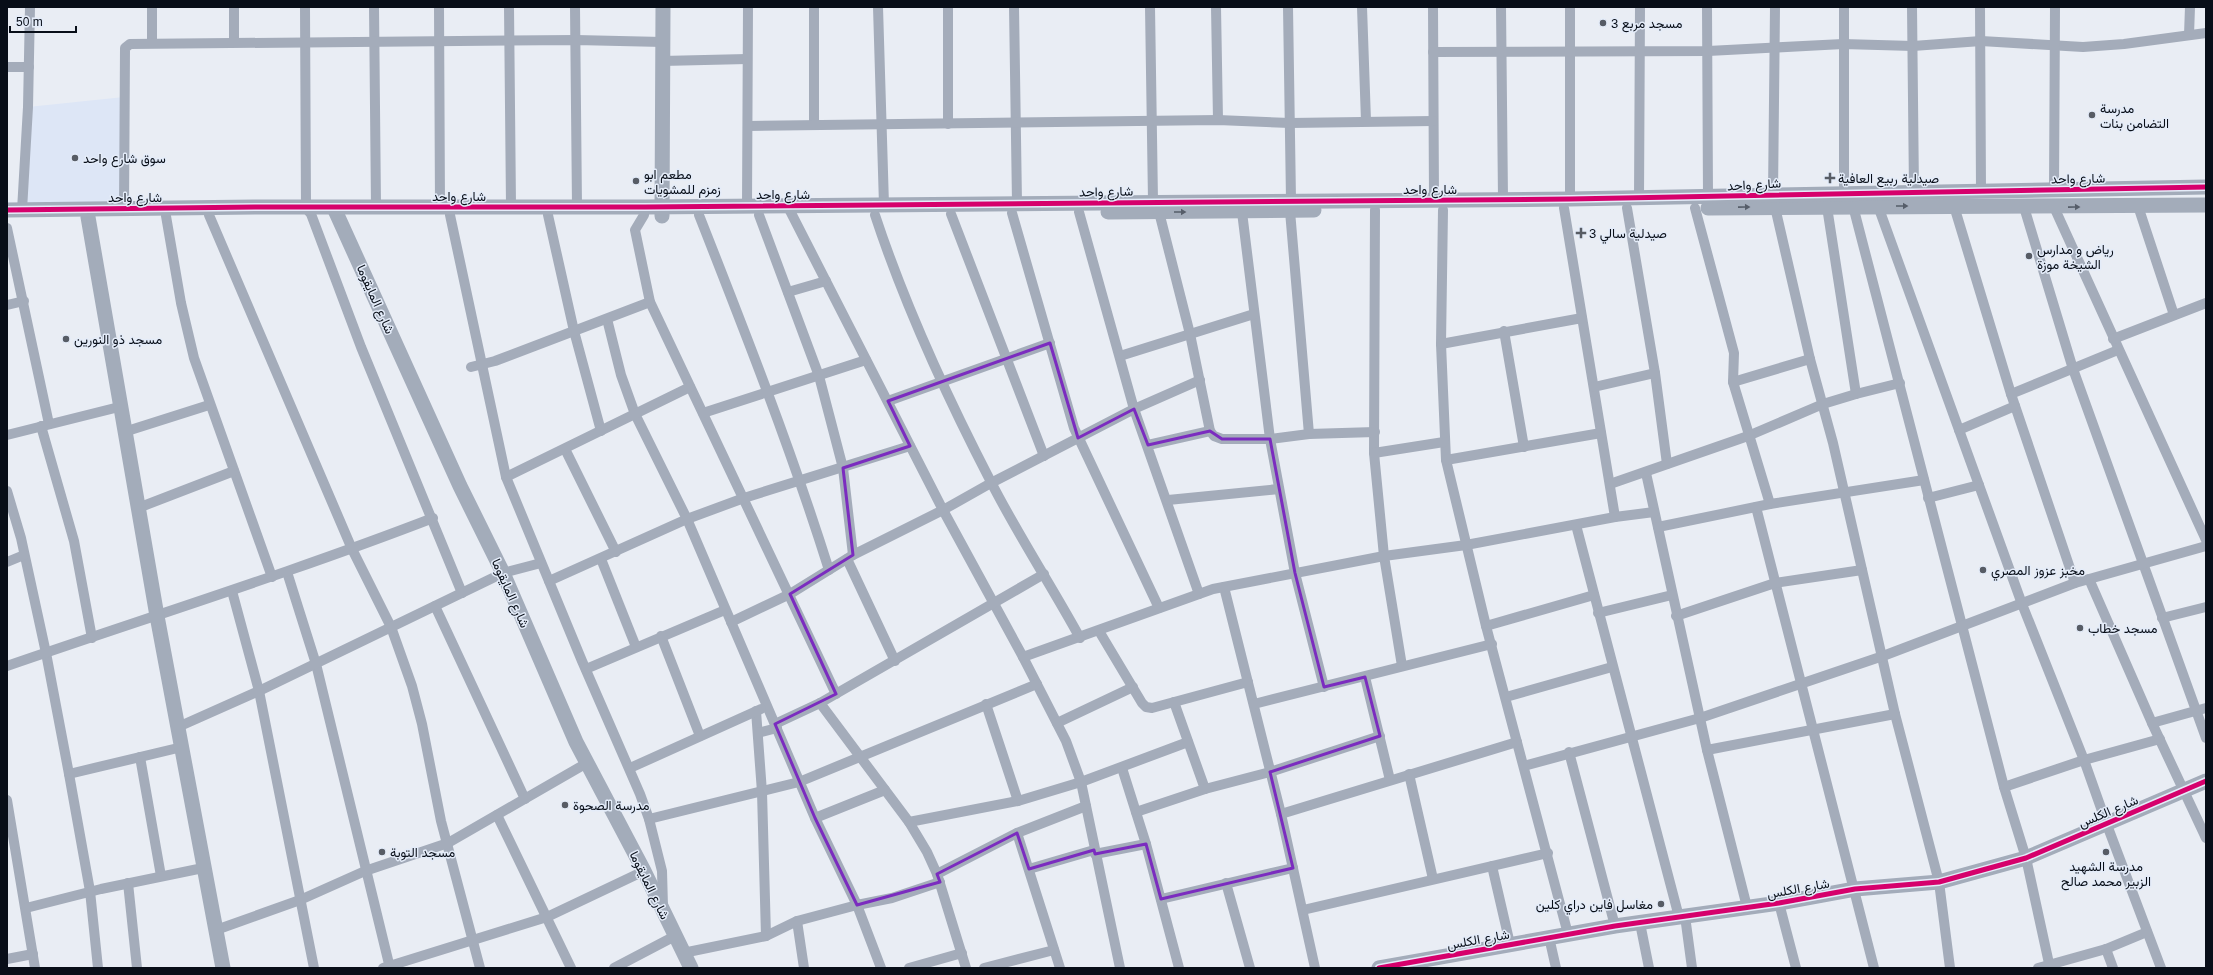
<svg xmlns="http://www.w3.org/2000/svg" width="2213" height="975" font-family="Helvetica,Vazirmatn,sans-serif">
<style>
.built{fill:#dde6f6}
.lines{fill:none;stroke-linecap:round;stroke-linejoin:round}
.street{stroke:#a4acba;stroke-width:10}
.secondary{stroke:#a3acba;stroke-width:15}
.cycleway-casing{stroke:#e4ecf9;stroke-width:8}
.cycleway{stroke:#d6006c;stroke-width:5}
.oneway{fill:#565d69}
.marked{fill:none;stroke:#7b2cbf;stroke-width:3;stroke-linejoin:round}
.poi-dot{fill:#575c65;stroke:#e4ecf9;stroke-width:1.5}
.labels{text-anchor:middle;stroke-width:3;stroke-linejoin:round;paint-order:stroke}
.poi-label{font-size:13px;fill:#080e18;stroke:#e4ecf9;text-anchor:start}
.street-label{font-size:13px;fill:#080e18;stroke:#e4ecf9}
</style>
<rect width="100%" height="100%" fill="#e9edf4"/>
<!-- built -->
<polygon class="built" points="124,97 124,209 23,211 28,107"/>
<g class="lines">
<!-- street -->
<g class="street">
<polyline points="152,7 152,43"/>
<polyline points="234,7 234,42"/>
<polyline points="305,7 306,208 311,214 361,347 462,593"/>
<polyline points="374,7 376,207"/>
<polyline points="439,7 440,207"/>
<polyline points="509,7 511,206"/>
<polyline points="575,7 577,207"/>
<polyline points="814,7 814,124"/>
<polyline points="878,7 884,205"/>
<polyline points="948,7 948,124"/>
<polyline points="1014,7 1017,203"/>
<polyline points="1150,7 1153,201"/>
<polyline points="1216,7 1218,120"/>
<polyline points="1288,7 1291,200"/>
<polyline points="1362,7 1366,121"/>
<polyline points="1433,7 1434,200"/>
<polyline points="1501,7 1503,199"/>
<polyline points="1570,7 1570,199"/>
<polyline points="1707,7 1708,197"/>
<polyline points="1912,7 1914,192"/>
<polyline points="1980,7 1981,191"/>
<polyline points="2189,35 2190,7"/>
<polyline points="1433,52 1708,51 1843,44 1913,46 1981,41 2083,47 2124,44 2206,33"/>
<polyline points="662,61 747,59"/>
<polyline points="7,67 29,67"/>
<polyline points="748,126 1218,120 1290,123 1433,121"/>
<polyline points="2054,189 2055,7"/>
<polyline points="1844,193 1844,7"/>
<polyline points="1773,194 1775,7"/>
<polyline points="1639,198 1640,7"/>
<polyline points="747,205 748,7"/>
<polyline points="787,205 943,510 1023,657 1066,741 1081,782 1120,968"/>
<polyline points="1853,206 2004,787 2026,858 2050,968"/>
<polyline points="1878,206 2022,604 2084,760 2107,825 2161,968"/>
<polyline points="1954,206 2011,394 2075,583"/>
<polyline points="2138,206 2174,315"/>
<polyline points="645,207 644,215 635,230 650,302 836,694"/>
<polyline points="1775,207 1810,359 1833,443 1895,714 1939,882 1950,968"/>
<polyline points="1827,207 1856,394"/>
<polyline points="2024,207 2073,369 2206,738"/>
<polyline points="2054,207 2206,540"/>
<polyline points="124,208 125,48 130,44 576,40 663,42"/>
<polyline points="1564,208 1615,517"/>
<polyline points="1627,208 1655,373 1667,464"/>
<polyline points="1695,208 1734,353 1733,382 1770,504"/>
<polyline points="22,210 28,107 30,7"/>
<polyline points="1375,210 1374,453 1384,556 1402,666"/>
<polyline points="1443,210 1441,344 1446,460 1486,626 1568,934"/>
<polyline points="1290,211 1309,434"/>
<polyline points="1079,212 1134,409 1199,594"/>
<polyline points="1159,212 1190,334 1210,431"/>
<polyline points="1242,212 1270,439 1295,573 1324,687"/>
<polyline points="1012,213 1074,428 1159,608"/>
<polyline points="951,214 1044,456"/>
<polyline points="209,215 352,549 391,627 412,686 422,724 441,821 480,968"/>
<polyline points="450,215 506,477 582,661 640,794 649,819 662,871 663,907"/>
<polyline points="548,215 574,331 601,431"/>
<path d="M699 215C745 332 791 449 829 570"/>
<polyline points="759,215 819,376 843,468 853,555"/>
<path d="M875 215C905 306 947 397 991 482 1018 535 1051 585 1080 638"/>
<polyline points="166,216 181,303 194,358 272,577"/>
<polyline points="7,228 49,424"/>
<polyline points="788,292 826,281"/>
<polyline points="7,305 24,301"/>
<polyline points="607,319 621,375 635,414 687,519 815,818 857,905 881,968"/>
<polyline points="1504,331 1524,447"/>
<polyline points="2113,339 2206,303"/>
<polyline points="1441,344 1582,318"/>
<polyline points="1120,356 1254,314"/>
<polyline points="471,367 495,361 650,302"/>
<polyline points="1733,382 1810,359"/>
<polyline points="1594,387 1655,373"/>
<polyline points="2011,394 2118,350"/>
<polyline points="888,401 1050,343"/>
<polyline points="703,413 866,360"/>
<polyline points="41,426 74,541 92,638"/>
<polyline points="1959,430 2015,406"/>
<polyline points="124,432 209,405"/>
<polyline points="7,435 119,407"/>
<polyline points="1148,445 1210,431 1214,436 1222,439 1270,439 1309,434 1375,432"/>
<polyline points="565,449 616,552"/>
<polyline points="1374,453 1444,442"/>
<polyline points="1446,460 1601,433"/>
<polyline points="1646,473 1707,750 1747,907"/>
<polyline points="506,477 690,387"/>
<polyline points="1610,484 1748,436 1823,404 1856,394 1900,383"/>
<polyline points="7,491 21,538 46,653 69,774 90,891 98,968"/>
<polyline points="1928,498 1979,485"/>
<polyline points="1168,500 1279,489"/>
<polyline points="1756,507 1874,968"/>
<polyline points="138,508 234,471"/>
<polyline points="1576,525 1679,917"/>
<polyline points="1658,527 1770,504 1924,480"/>
<polyline points="601,559 636,647"/>
<polyline points="847,559 895,661"/>
<polyline points="7,562 24,555"/>
<polyline points="287,572 316,664 390,968"/>
<polyline points="2089,579 2152,723 2206,838"/>
<polyline points="549,581 687,519 744,498 910,446"/>
<polyline points="1224,587 1281,814 1315,968"/>
<polyline points="232,591 259,691 314,968"/>
<polyline points="435,606 525,799"/>
<polyline points="1598,613 1672,595"/>
<polyline points="1676,616 1775,583 1862,570"/>
<polyline points="2162,618 2206,607"/>
<polyline points="731,622 790,594 853,555 943,510 991,483 1134,409 1200,380"/>
<polyline points="1486,626 1594,595"/>
<polyline points="1099,631 1142,703 1146,707 1152,708 1248,682"/>
<polyline points="661,636 700,736"/>
<polyline points="1023,657 1213,589 1384,556 1466,545 1615,517 1654,512"/>
<path d="M7 666C149 617 293 572 433 518"/>
<polyline points="586,669 725,610"/>
<polyline points="1365,677 1390,780"/>
<polyline points="1506,697 1612,667"/>
<polyline points="1174,702 1205,789"/>
<polyline points="820,703 909,822 927,852 937,874 966,968"/>
<polyline points="986,704 1018,801"/>
<polyline points="1254,704 1492,644"/>
<polyline points="756,711 762,792 766,936"/>
<polyline points="1057,723 1133,687"/>
<polyline points="2152,723 2206,708"/>
<polyline points="775,724 820,703 1044,574"/>
<polyline points="178,727 259,691 503,573 541,563"/>
<polyline points="758,733 777,728"/>
<polyline points="1707,750 1895,714"/>
<polyline points="1569,752 1615,926"/>
<polyline points="140,757 161,876"/>
<polyline points="1524,766 1700,718 1883,656 2075,583 2206,546"/>
<polyline points="630,768 761,709"/>
<polyline points="1122,768 1146,844 1179,968"/>
<polyline points="69,774 182,747"/>
<polyline points="1409,774 1433,879"/>
<polyline points="2004,787 2084,760 2160,739"/>
<polyline points="7,800 35,968"/>
<polyline points="1136,812 1205,789 1270,772 1380,736"/>
<polyline points="1281,814 1517,742"/>
<polyline points="497,815 571,968"/>
<polyline points="815,818 885,790"/>
<polyline points="649,819 799,782 1037,684"/>
<polyline points="909,822 1018,801 1081,782 1188,742"/>
<polyline points="1017,833 1060,968"/>
<polyline points="1095,854 1146,844"/>
<polyline points="1492,866 1510,944"/>
<polyline points="1029,869 1094,850"/>
<polyline points="937,874 1017,833 1086,806"/>
<polyline points="128,883 137,968"/>
<polyline points="1226,883 1250,968"/>
<polyline points="1161,899 1293,868"/>
<polyline points="1779,903 1796,968"/>
<polyline points="26,908 101,889 203,868"/>
<polyline points="1303,910 1548,853"/>
<polyline points="1685,916 1692,968"/>
<polyline points="797,921 804,968"/>
<polyline points="1640,923 1649,968"/>
<polyline points="216,930 300,900 365,871 448,843 587,763"/>
<polyline points="1549,937 1556,968"/>
<polyline points="2106,949 2113,968"/>
<polyline points="683,953 766,936 797,921 857,905 892,898 940,882"/>
<polyline points="7,959 33,954"/>
<polyline points="383,968 547,917 644,871"/>
<polyline points="614,968 675,936"/>
<polyline points="909,968 962,953"/>
<polyline points="984,968 1054,950"/>
<polyline points="2038,968 2106,949 2147,932"/>
</g>
<!-- secondary -->
<g class="secondary">
<polyline points="334,208 460,486 503,573 576,742 644,871 691,968"/>
<polyline points="1708,208 2206,205"/>
<polyline points="7,210 255,207 645,207 1570,199 2206,187"/>
<polyline points="1108,212 1314,210"/>
<polyline points="662,216 663,7"/>
<polyline points="88,217 157,616 223,968"/>
<polyline points="1379,968 1615,926 1779,903 1855,889 1939,882 2026,858 2206,781"/>
</g>
<defs>
<g id="cycleway">
<polyline points="7,210 255,207 645,207 1570,199 2206,187"/>
<polyline points="1379,968 1615,926 1779,903 1855,889 1939,882 2026,858 2206,781"/>
</g>
</defs>
<!-- cycleway casing -->
<use href="#cycleway" class="cycleway-casing"/>
<!-- cycleway -->
<use href="#cycleway" class="cycleway"/>
</g>
<!-- one-way arrows -->
<defs><path id="oneway-solid" d="M-6-.8H1V-3.2L6.5 0L1 3.2V.8H-6Z"/></defs>
<g class="oneway">
<use href="#oneway-solid" transform="translate(1902 206)"/>
<use href="#oneway-solid" transform="translate(1744 207) rotate(-1)"/>
<use href="#oneway-solid" transform="translate(2074 207) rotate(-1)"/>
<use href="#oneway-solid" transform="translate(1180 212)"/>
</g>
<!-- marked area -->
<path class="marked" d="M1050 343 1078 438 1134 409 1148 445 1210 431 1222 439H1270L1295 573 1324 687 1365 677 1380 736 1270 772 1293 868 1161 899 1146 844 1095 854 1094 850 1029 869 1017 833 937 874 940 882 857 905 815 818 775 724 836 694 790 594 853 555 843 468 910 446 888 401Z"/>
<!-- markers -->
<g class="poi-dot">
<circle cx="1603" cy="23" r="4"/>
<circle cx="2092" cy="115" r="4"/>
<circle cx="75" cy="158" r="4"/>
<path d="M1828 172h4v4h4v4h-4v4h-4v-4h-4v-4h4z"/>
<circle cx="636" cy="181" r="4"/>
<path d="M1579 227h4v4h4v4h-4v4h-4v-4h-4v-4h4z"/>
<circle cx="2029" cy="256" r="4"/>
<circle cx="66" cy="339" r="4"/>
<circle cx="1983" cy="570" r="4"/>
<circle cx="2080" cy="628" r="4"/>
<circle cx="565" cy="805" r="4"/>
<circle cx="382" cy="852" r="4"/>
<circle cx="2106" cy="852" r="4"/>
<circle cx="1661" cy="904" r="4"/>
</g>
<g class="labels">
<!-- poi labels -->
<g class="poi-label">
<text x="1611" y="28">مسجد مربع 3</text>
<text x="2100" y="113">مدرسة<tspan x="2100" dy="15">التضامن بنات</tspan></text>
<text x="83" y="163">سوق شارع واحد</text>
<text x="644" y="179">مطعم ابو<tspan x="644" dy="15">زمزم للمشويات</tspan></text>
<text x="1838" y="183">صيدلية ربيع العافية</text>
<text x="1589" y="238">صيدلية سالي 3</text>
<text x="2037" y="254">رياض و مدارس<tspan x="2037" dy="15">الشيخة موزة</tspan></text>
<text x="74" y="344">مسجد ذو النورين</text>
<text x="1991" y="575">مخبز عزوز المصري</text>
<text x="2088" y="633">مسجد خطاب</text>
<text x="573" y="810">مدرسة الصحوة</text>
<text x="390" y="857">مسجد التوبة</text>
<text x="2106" y="871" text-anchor="middle">مدرسة الشهيد<tspan x="2106" dy="15">الزبير محمد صالح</tspan></text>
<text x="1653" y="909" text-anchor="end">مغاسل فاين دراي كلين</text>
</g>
<!-- street labels -->
<g class="street-label">
<text transform="translate(2078 178) rotate(-1)" y="5">شارع واحد</text>
<text transform="translate(1754 184) rotate(-3)" y="5">شارع واحد</text>
<text x="1430" y="194">شارع واحد</text>
<text transform="translate(1106 191) rotate(-1)" y="5">شارع واحد</text>
<text x="783" y="199">شارع واحد</text>
<text x="459" y="201">شارع واحد</text>
<text x="135" y="202">شارع واحد</text>
<text transform="translate(376 299) rotate(66)" y="5">شارع المايقوما</text>
<text transform="translate(511 593) rotate(66)" y="5">شارع المايقوما</text>
<text transform="translate(2108 811) rotate(-23)" y="5">شارع الكلس</text>
<text transform="translate(650 885) rotate(64)" y="5">شارع المايقوما</text>
<text transform="translate(1798 888) rotate(-10)" y="5">شارع الكلس</text>
<text transform="translate(1478 939) rotate(-10)" y="5">شارع الكلس</text>
</g>
</g>
<!-- border -->
<rect width="2213" height="975" fill="none" stroke="#080e18" stroke-width="16"/>
<!-- scale -->
<path d="M10 26v6h66v-6" fill="none" stroke="#080e18" stroke-width="2"/>
<text x="16" y="26" font-size="12" fill="#080e18" stroke="#e4ecf9" stroke-width="3" paint-order="stroke">50 m</text>
</svg>
